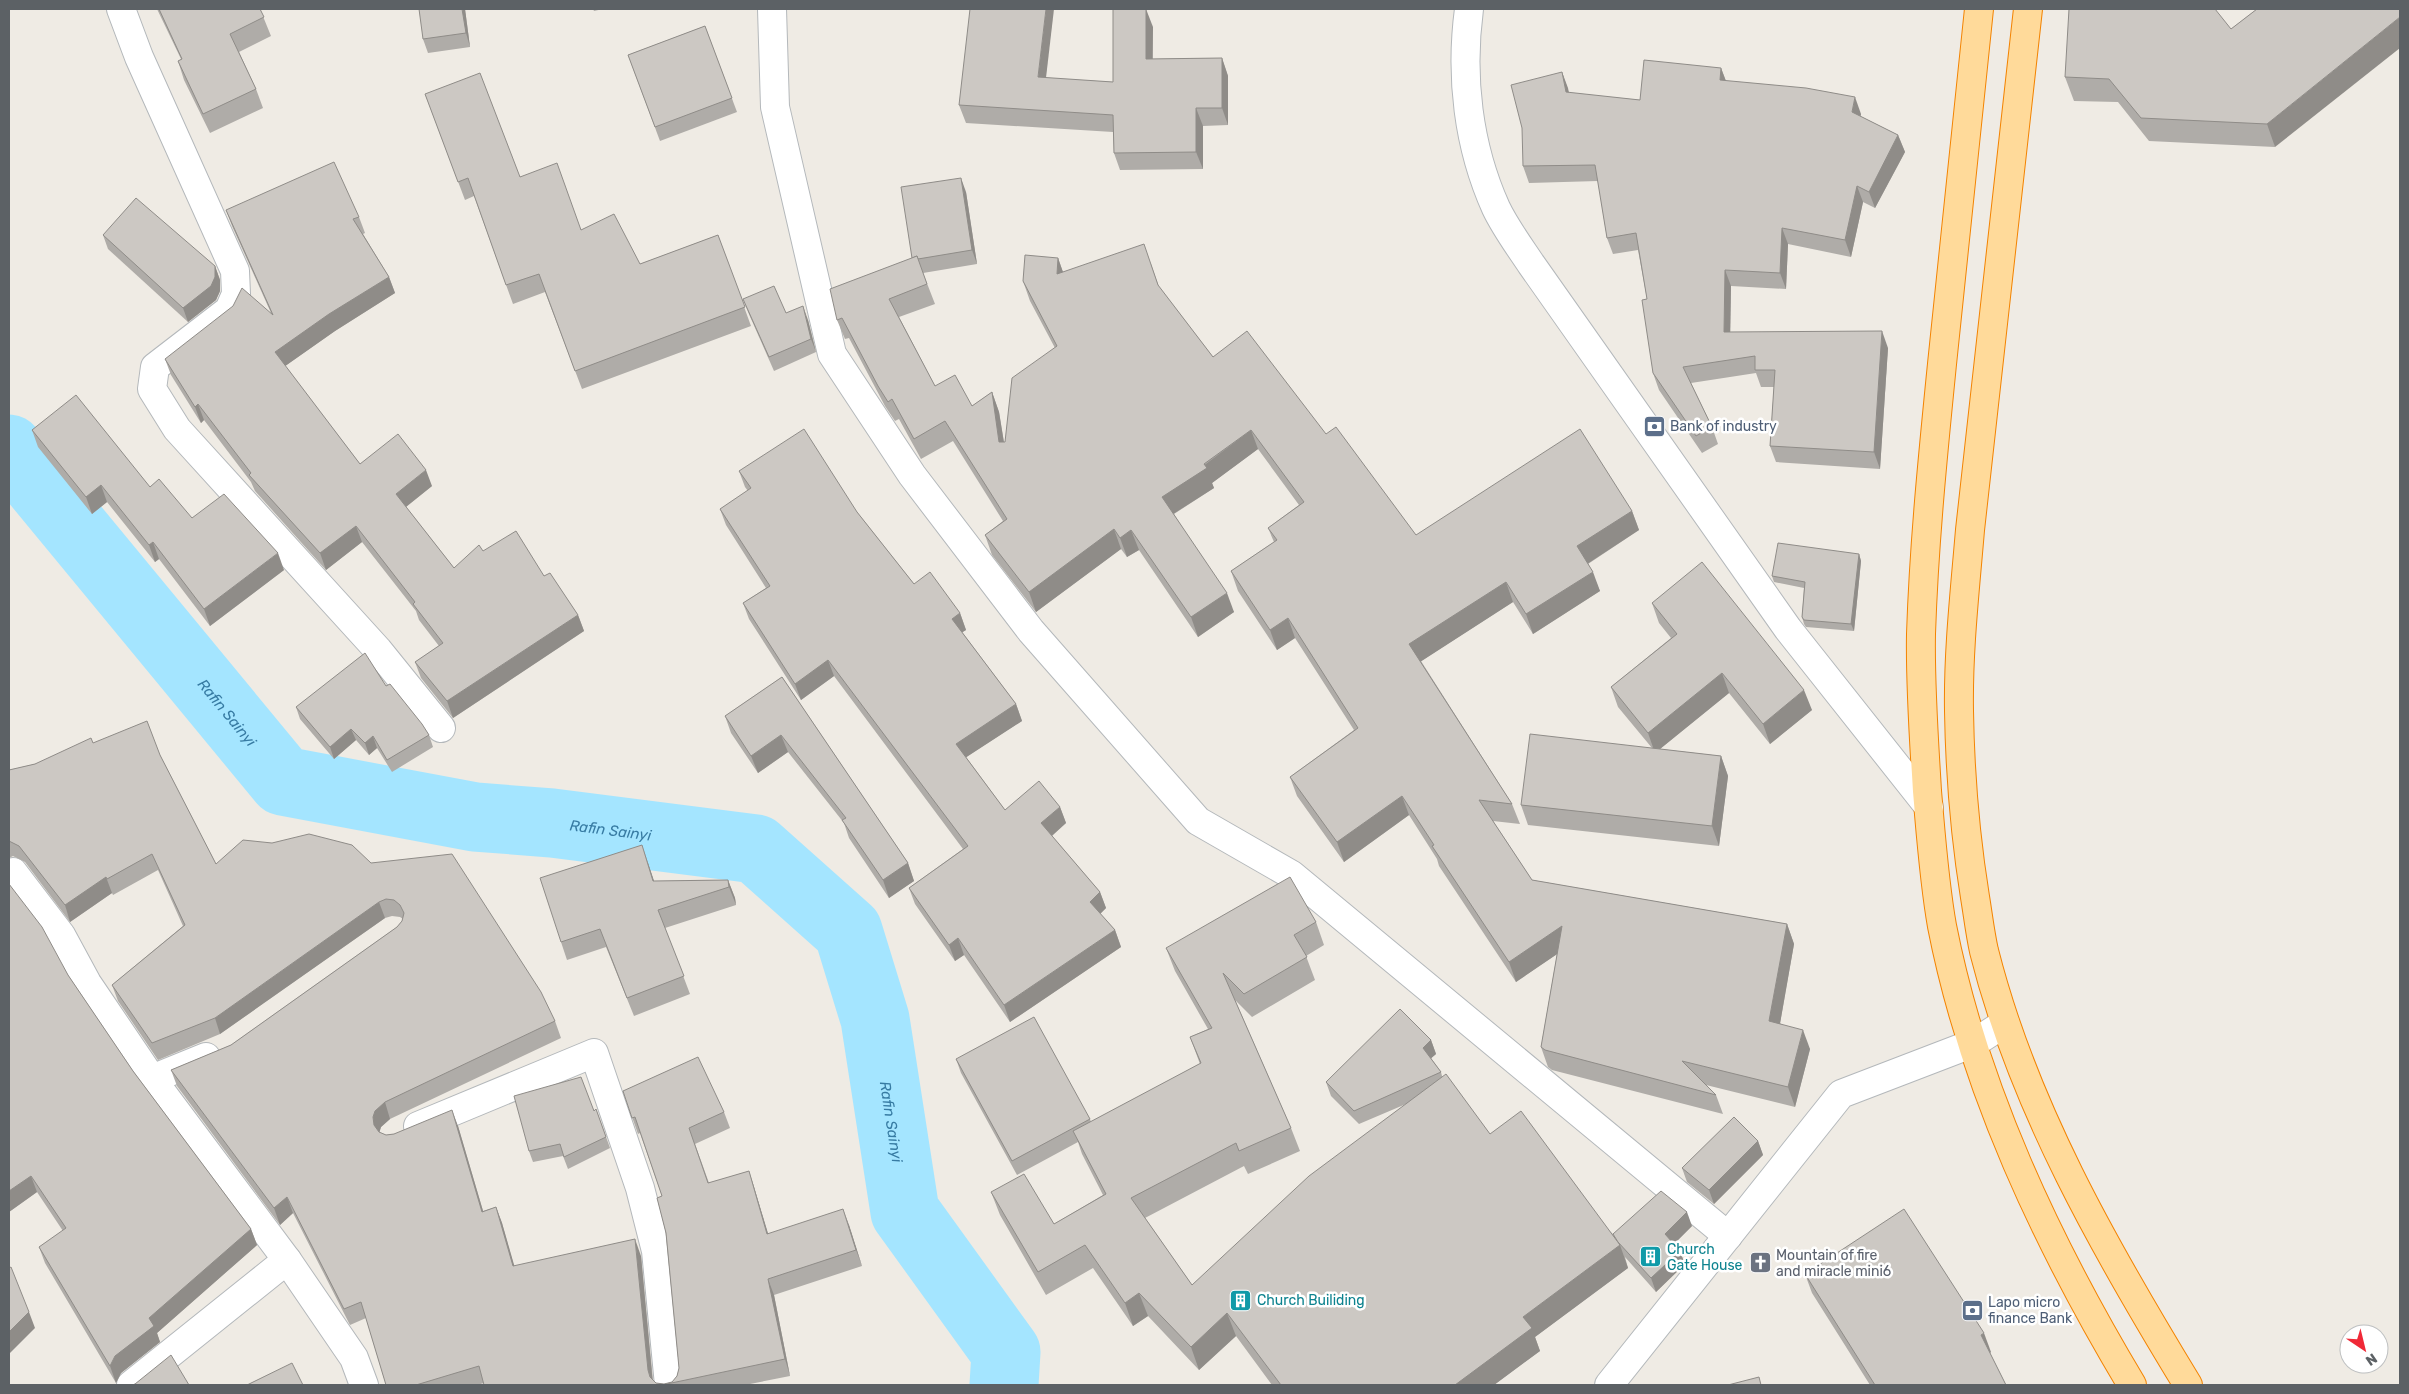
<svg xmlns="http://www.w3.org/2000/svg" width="2409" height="1394" font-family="Rubik,sans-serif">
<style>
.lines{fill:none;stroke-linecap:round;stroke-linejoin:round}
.river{stroke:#a4e5ff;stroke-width:69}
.minor-casing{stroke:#b4b8bb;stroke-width:30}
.trunk-casing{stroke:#f38300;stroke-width:30}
.minor{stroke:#fff;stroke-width:28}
.trunk{stroke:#ffda9a;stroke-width:28}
.wall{fill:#afaca8}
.shaded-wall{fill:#8f8c88}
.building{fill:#ccc8c3;stroke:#8f8c88}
.labels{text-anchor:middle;stroke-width:5;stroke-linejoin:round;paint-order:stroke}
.service-label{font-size:14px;fill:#4e5e75;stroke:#fff;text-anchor:start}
.culture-label{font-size:14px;fill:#0d838f;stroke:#fff;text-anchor:start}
.worship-label{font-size:14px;fill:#5b616d;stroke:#fff;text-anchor:start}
.water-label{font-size:15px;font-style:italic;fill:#377ba3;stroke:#fff}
</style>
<rect width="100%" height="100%" fill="#efebe4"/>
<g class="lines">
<!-- river -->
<path class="river" id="s1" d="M9 449 283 781 475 817 552 823 756 849 848 931 875 1019 905 1212 1006 1352 1004 1385"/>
<defs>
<g id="minor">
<polyline points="121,9 139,57 235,271 236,294 229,310 155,367 152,389 177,429 378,650 441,728"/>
<polyline points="772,9 775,107 832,354 912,475 1031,631 1198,821 1292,875 1728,1236"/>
<path d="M1469 9C1460 76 1468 146 1496 208 1505 227 1519 246 1531 264L1788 629 1929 807"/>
<polyline points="9,874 13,872 61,935 87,983 152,1079"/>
<polyline points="206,1057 152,1079 287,1260 354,1358 364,1385"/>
<polyline points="418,1126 594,1053 640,1188 656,1251 669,1385"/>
<polyline points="131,1385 287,1260"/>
<polyline points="1609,1385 1841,1094 1974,1043 2005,1023"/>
</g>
<g id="trunk">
<path d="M1979 9C1967 127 1955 245 1942 364 1933 454 1924 543 1921 634 1920 686 1924 739 1927 791 1931 836 1934 881 1942 926 1974 1089 2047 1243 2132 1385"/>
<path d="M2028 9 1970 530C1965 590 1958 651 1959 711 1960 774 1965 835 1975 897 1978 915 1980 933 1984 951 2023 1106 2105 1249 2188 1385"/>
</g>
</defs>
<!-- minor casing -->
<use href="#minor" class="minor-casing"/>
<!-- trunk casing -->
<use href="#trunk" class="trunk-casing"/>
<!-- minor -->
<use href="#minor" class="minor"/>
<!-- trunk -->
<use href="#trunk" class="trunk"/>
</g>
<!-- wall -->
<g class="wall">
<polygon points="157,9 260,9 271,36 239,52 256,89 263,108 210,133 184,80 178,61 181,59"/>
<polygon points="465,9 470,47 428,53 423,39"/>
<polygon points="593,9 603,9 594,11"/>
<polygon points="2257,9 2275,147 2149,141 2118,102 2074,101 2065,77 2231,29"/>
<polygon points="705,26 737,112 660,141 628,55"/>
<polygon points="1153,27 1153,59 1222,58 1228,76 1228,125 1203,126 1203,169 1120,170 1114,153 1113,132 966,123 959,105 1046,78 1113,82"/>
<polygon points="1721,68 1726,81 1861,114 1860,116 1898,135 1905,152 1875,208 1863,202 1851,257 1788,244 1786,289 1731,286 1730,332 1888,348 1880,469 1776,462 1770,446 1774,387 1761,387 1756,373 1691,383 1712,427 1718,444 1702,453 1659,390 1653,373 1647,299 1638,250 1613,254 1607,238 1598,181 1529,183 1523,166 1562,72 1569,93 1640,100"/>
<polygon points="425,94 581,230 640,264 718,235 751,326 582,389 545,292 513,304 474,196 465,200"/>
<polygon points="966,192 977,264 923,273 935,304 899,317 935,386 972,406 992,392 999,412 1004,442 1005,442 1055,348 1030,301 1023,281 1058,258 1063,272 1151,264 1159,287 1213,357 1326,434 1416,535 1632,511 1639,530 1588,564 1600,591 1533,634 1513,602 1421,661 1512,804 1520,824 1493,821 1532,880 1787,924 1794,944 1780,1023 1810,1049 1795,1107 1706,1085 1716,1095 1723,1114 1552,1070 1548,1067 1541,1047 1557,954 1516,982 1439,866 1437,859 1409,815 1344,862 1297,796 1290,777 1354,730 1295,638 1277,650 1238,591 1231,571 1274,542 1268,528 1299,505 1258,449 1212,483 1214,488 1174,514 1234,612 1198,637 1139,550 1127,557 1121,549 1036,612 992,555 985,535 1003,521 953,441 921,459 899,419 895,421 885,406 849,338 845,339 837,320 912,258"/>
<polygon points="226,210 359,217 365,233 363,234 389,277 395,293 335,331 285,366 360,464 432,486 406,507 454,568 483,551 544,576 578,615 584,631 453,718 421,678 415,662 439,646 419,620 416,611 362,542 326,570 255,491 251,482 204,420 201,423 171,375 165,359 271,313 232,226"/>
<polygon points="103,235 215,266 220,280 220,291 216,300 188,322 108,249"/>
<polygon points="743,299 808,320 816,352 774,371 748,312"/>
<polygon points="32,430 150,487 192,518 284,570 210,626 159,559 155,562 107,502 92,514 38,447"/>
<polygon points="739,471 857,512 914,584 960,613 966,630 962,632 1016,704 1022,721 966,757 1005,810 1060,807 1066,823 1052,836 1100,892 1106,908 1100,914 1115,930 1121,947 1010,1022 964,955 955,961 915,904 909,888 963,849 834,676 801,700 749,619 743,603 766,588 726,525 720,509 748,491 745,487"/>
<polygon points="1859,554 1861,561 1854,631 1806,627 1804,624 1802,617 1804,588 1774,582 1772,576"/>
<polygon points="1652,603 1812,710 1770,744 1729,693 1660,749 1721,756 1728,776 1719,846 1528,825 1521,805 1652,748 1618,707 1611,687 1671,638 1659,623"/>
<polygon points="782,677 908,863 914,881 889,898 849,838 844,823 788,752 758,773 731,733 725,716"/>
<polygon points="386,686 429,735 433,747 392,772 377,748 369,755 356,740 334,759 300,719 296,707"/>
<polygon points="93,743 160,755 216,864 371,863 555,1021 561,1038 390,1119 381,1127 379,1132 386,1135 458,1126 483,1211 496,1207 502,1223 514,1266 641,1256 653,1380 656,1383 664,1384 672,1382 677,1376 679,1368 662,1196 640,1133 638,1134 623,1091 724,1112 730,1128 695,1144 709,1183 749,1171 754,1187 768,1234 849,1225 862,1266 774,1295 790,1376 745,1385 484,1385 484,1383 477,1385 386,1385 366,1318 350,1325 293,1213 280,1225 177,1086 171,1070 231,1045 397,927 402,921 403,919 400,917 392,916 385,918 220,1034 158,1060 118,1001 112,985 183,926 158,870 113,895 112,893 70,922 25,862 13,856 9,858 9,770 35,764"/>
<polygon points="648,863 654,881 728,880 735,898 736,905 665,928 690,994 634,1016 606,947 567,960 561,942"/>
<polygon points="9,884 68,975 133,1071 251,1229 257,1245 157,1333 160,1342 121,1373 116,1383 45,1263 39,1247 63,1231 37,1192 9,1212"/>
<polygon points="1316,922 1324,945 1306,956 1315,980 1252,1017 1235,1000 1291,1128 1300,1151 1248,1174 1244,1166 1145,1218 1192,1285 1406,1104 1359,1124 1331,1096 1326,1082 1431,1040 1436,1054 1431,1058 1441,1072 1442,1076 1490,1134 1613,1234 1692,1226 1674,1244 1685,1264 1656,1292 1625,1257 1628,1268 1535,1337 1540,1351 1494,1385 1272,1385 1236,1336 1199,1370 1148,1316 1133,1326 1093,1268 1046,1295 1000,1215 991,1192 1054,1224 1103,1195 1082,1154 1078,1142 1017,1175 961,1073 956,1059 1090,1119 1091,1122 1200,1064 1190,1037 1208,1029 1175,971 1166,948"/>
<polygon points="596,1109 610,1148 568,1169 563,1156 533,1162 529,1151"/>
<polygon points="1758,1141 1763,1155 1714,1204 1687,1182 1682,1168"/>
<polygon points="1805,1274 1991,1352 1990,1353 2006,1385 1870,1385 1812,1293"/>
</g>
<!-- shaded-wall -->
<g class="shaded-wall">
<polygon points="462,9 465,9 470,47 466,33"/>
<polygon points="1046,9 1054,9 1044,95 1038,77"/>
<polygon points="1146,9 1153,27 1152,77 1146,59"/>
<polygon points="2400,17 2400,48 2275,147 2267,124"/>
<polygon points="1222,58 1228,76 1228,125 1222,108"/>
<polygon points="1721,68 1727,84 1720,80"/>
<polygon points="1562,72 1568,88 1572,109 1566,92"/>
<polygon points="1855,97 1861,114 1858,128 1852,112"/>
<polygon points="1196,108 1203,126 1203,169 1196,152"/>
<polygon points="1898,135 1905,152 1875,208 1869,192"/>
<polygon points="961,178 966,192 977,264 972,250"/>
<polygon points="1857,186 1863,202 1851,257 1845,240"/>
<polygon points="1782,228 1788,244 1786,289 1780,273"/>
<polygon points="1058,258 1065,278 1057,274"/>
<polygon points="215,266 220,280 220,291 216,300 188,322 183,308"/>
<polygon points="1725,270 1731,286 1730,349 1724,332"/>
<polygon points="389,277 395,293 335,331 281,369 275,352 329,314"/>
<polygon points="803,306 808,320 816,352 811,339"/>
<polygon points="1882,331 1888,348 1880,469 1874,452"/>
<polygon points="992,392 999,412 1007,462 999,442"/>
<polygon points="198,404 204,420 201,423 195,407"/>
<polygon points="1251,430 1258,449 1212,483 1214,488 1170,516 1162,497"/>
<polygon points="426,470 432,486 402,510 396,494"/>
<polygon points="101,485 107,502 92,514 86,497"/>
<polygon points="1632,511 1639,530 1584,566 1577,546"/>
<polygon points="356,526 362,542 326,570 320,553"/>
<polygon points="1114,529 1121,549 1036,612 1029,592"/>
<polygon points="1131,530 1139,550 1127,557 1120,538"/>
<polygon points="153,542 159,559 155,562 149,545"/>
<polygon points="278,553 284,570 210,626 204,609"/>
<polygon points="1859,554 1861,561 1854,631 1851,624"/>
<polygon points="1593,572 1600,591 1533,634 1526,614"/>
<polygon points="1506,582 1513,602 1417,664 1409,644"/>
<polygon points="1227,593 1234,612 1198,637 1191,617"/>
<polygon points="960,613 966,630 958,635 952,619"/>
<polygon points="578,615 584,631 453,718 447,701"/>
<polygon points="1288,618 1295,638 1277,650 1270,630"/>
<polygon points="828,660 834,676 801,700 795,684"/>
<polygon points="1722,673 1729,693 1655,753 1648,733"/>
<polygon points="1804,690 1812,710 1770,744 1763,724"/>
<polygon points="1016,704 1022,721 962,760 956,744"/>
<polygon points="351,729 356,740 334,759 330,747"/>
<polygon points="781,735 788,752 758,773 751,756"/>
<polygon points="373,736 377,748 369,755 365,743"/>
<polygon points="1721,756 1728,776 1719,846 1712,826"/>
<polygon points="1402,796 1409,815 1344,862 1337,842"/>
<polygon points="1060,807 1066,823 1047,840 1041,823"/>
<polygon points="642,845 660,899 653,881"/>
<polygon points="908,863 914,881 889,898 883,880"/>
<polygon points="106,877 112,893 70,922 65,905"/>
<polygon points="728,880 735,898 736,905 729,887"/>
<polygon points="1100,892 1106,908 1096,918 1090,902"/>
<polygon points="379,902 385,918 220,1034 215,1018"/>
<polygon points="1787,924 1794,944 1777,1041 1769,1021"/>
<polygon points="1562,926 1569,946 1516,982 1509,962"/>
<polygon points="1115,930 1121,947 1010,1022 1004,1005"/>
<polygon points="958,938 964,955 955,961 949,945"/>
<polygon points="1803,1030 1810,1049 1795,1107 1788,1087"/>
<polygon points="1431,1040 1436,1054 1428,1061 1423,1048"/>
<polygon points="385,1102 390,1119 381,1127 379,1134 374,1125 373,1117 375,1111"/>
<polygon points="452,1110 458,1126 488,1228 482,1212"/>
<polygon points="1758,1141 1763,1155 1714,1204 1709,1190"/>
<polygon points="749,1171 754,1187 773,1250 767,1234"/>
<polygon points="31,1176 37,1192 9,1212 9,1191"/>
<polygon points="287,1197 293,1213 280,1225 274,1208"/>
<polygon points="496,1207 502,1223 519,1282 513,1266"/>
<polygon points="843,1209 849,1225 862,1266 856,1250"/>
<polygon points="1687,1212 1692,1226 1670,1248 1665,1234"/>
<polygon points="251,1229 257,1245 157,1333 160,1342 121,1373 116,1383 110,1366 115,1356 149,1318"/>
<polygon points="635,1239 641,1256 653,1385 648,1370"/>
<polygon points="1620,1245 1628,1268 1535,1337 1540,1351 1494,1385 1455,1385 1523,1317"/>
<polygon points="1680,1251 1685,1264 1656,1292 1651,1278"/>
<polygon points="768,1279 774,1295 790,1376 785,1359"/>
<polygon points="1139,1293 1148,1316 1133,1326 1125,1303"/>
<polygon points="29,1312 35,1328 9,1354 9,1332"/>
<polygon points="1227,1313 1236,1336 1199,1370 1191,1347"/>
<polygon points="1984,1333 1991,1352 1988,1354 1981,1335"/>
</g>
<!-- building -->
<g class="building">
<polygon points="159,9 260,9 264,17 230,34 256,89 203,114 178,61 182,59"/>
<polygon points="419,9 462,9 466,33 423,39"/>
<polygon points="970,9 1046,9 1038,77 1113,82 1113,9 1146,9 1146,59 1222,58 1222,108 1196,108 1196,152 1114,153 1113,115 959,105"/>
<polygon points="2069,9 2215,9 2231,29 2257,9 2400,9 2400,17 2267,124 2141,118 2109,79 2065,77"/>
<polygon points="705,26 732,98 655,127 628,55"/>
<polygon points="1644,60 1721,68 1720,80 1806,88 1855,97 1852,112 1898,135 1869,192 1857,186 1845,240 1782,228 1780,273 1725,270 1724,332 1882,331 1874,452 1770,446 1775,370 1755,370 1755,356 1683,367 1712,427 1696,436 1653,373 1642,300 1647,299 1636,233 1607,238 1595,165 1523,166 1522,128 1511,85 1562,72 1566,92 1640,100"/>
<polygon points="480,73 520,177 557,163 581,230 614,214 640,264 718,235 745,307 575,371 539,274 506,285 468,178 458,182 425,94"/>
<polygon points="334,162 359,217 353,219 389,277 329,314 275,352 360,464 398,434 426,470 396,494 454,568 479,545 483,551 516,531 544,576 550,573 578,615 447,701 415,662 443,643 413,604 415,602 356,526 320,553 249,475 251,473 198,404 195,407 165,359 233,306 242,288 273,315 226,210"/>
<polygon points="961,178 972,250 918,259 917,256 912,258 901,187"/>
<polygon points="136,198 215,266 215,277 211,286 183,308 103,235"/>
<polygon points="1144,244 1158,285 1213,357 1247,331 1326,434 1336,427 1416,535 1580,429 1632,511 1577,546 1593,572 1526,614 1506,582 1409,644 1512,804 1479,800 1532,880 1787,924 1769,1021 1803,1030 1788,1087 1682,1061 1716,1095 1545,1050 1541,1047 1562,926 1509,962 1432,846 1434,845 1402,796 1337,842 1290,777 1358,728 1288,618 1270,630 1231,571 1277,540 1268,528 1304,502 1251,430 1204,464 1207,468 1162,497 1227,593 1191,617 1131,530 1120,538 1114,529 1029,592 985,535 1007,519 945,421 914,439 892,399 888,402 878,386 842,318 837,320 830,289 917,256 927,284 889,299 935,386 955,375 972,406 992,392 999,442 1005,442 1012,378 1057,346 1023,281 1025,255 1058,258 1057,274"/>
<polygon points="774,286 786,313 803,306 811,339 769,357 743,299"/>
<polygon points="76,395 150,487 159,479 192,518 224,494 278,553 204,609 153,542 149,545 101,485 86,497 32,430"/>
<polygon points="804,429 857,512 914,584 930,572 960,613 952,619 1016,704 956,744 1005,810 1039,781 1060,807 1041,823 1100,892 1090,902 1115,930 1004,1005 958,938 949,945 909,888 968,846 828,660 795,684 743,603 770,586 720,509 751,488 739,471"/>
<polygon points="1778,543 1859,554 1851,624 1804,620 1802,617 1805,582 1772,576"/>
<polygon points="1702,562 1804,690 1763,724 1722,673 1648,733 1611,687 1677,634 1652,603"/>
<polygon points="365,653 386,686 390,684 422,724 429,735 387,760 373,736 365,743 351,729 330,747 296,707"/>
<polygon points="782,677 908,863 883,880 842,820 846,818 781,735 751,756 725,716"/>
<polygon points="147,721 160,755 216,864 243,840 272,843 309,834 352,845 371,863 452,854 541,992 555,1021 385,1102 375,1111 373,1117 374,1125 379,1132 386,1135 394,1134 452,1110 482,1212 496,1207 513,1266 635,1239 648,1370 650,1377 656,1383 664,1384 672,1382 677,1376 679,1368 666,1233 657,1198 662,1196 635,1117 632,1118 623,1091 698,1057 724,1112 689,1128 708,1183 749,1171 767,1234 843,1209 856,1250 768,1279 785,1359 662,1385 484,1385 479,1366 416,1385 386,1385 361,1302 344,1309 287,1197 274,1208 171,1070 231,1045 397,927 402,921 404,913 400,905 394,900 386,899 379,902 215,1018 152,1043 112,985 185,925 152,854 107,879 106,877 65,905 19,846 9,841 9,770 35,764 91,738 93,743"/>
<polygon points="1530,734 1721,756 1712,826 1521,805"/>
<polygon points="642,845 653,881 728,880 729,887 658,910 684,976 627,998 600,929 561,942 540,878"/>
<polygon points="1290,877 1316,922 1294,935 1307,957 1244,994 1223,973 1291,1128 1239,1151 1236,1143 1131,1198 1192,1285 1309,1176 1446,1074 1490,1134 1521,1111 1620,1245 1523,1317 1532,1328 1455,1385 1281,1385 1227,1313 1191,1347 1139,1293 1125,1303 1085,1245 1038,1272 991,1192 1024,1174 1054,1224 1106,1194 1073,1131 1201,1063 1190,1037 1212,1028 1166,948"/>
<polygon points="9,884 42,927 68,975 133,1071 251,1229 149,1318 154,1326 115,1356 110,1366 39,1247 66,1228 31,1176 9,1191"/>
<polygon points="1400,1009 1431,1040 1423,1048 1441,1072 1354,1111 1326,1082"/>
<polygon points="1034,1017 1090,1119 1012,1161 956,1059"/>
<polygon points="581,1077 594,1111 596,1109 606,1137 564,1157 560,1144 529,1151 514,1096"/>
<polygon points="1734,1117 1758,1141 1709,1190 1682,1168"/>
<polygon points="1661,1191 1687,1212 1665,1234 1680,1251 1651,1278 1618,1242 1613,1234"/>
<polygon points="1904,1209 1984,1333 1981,1335 2006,1385 1875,1385 1805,1274"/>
<polygon points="11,1267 29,1312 9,1332 9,1268"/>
<polygon points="171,1355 189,1385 132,1385 135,1384"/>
<polygon points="292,1363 303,1385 247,1385"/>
<polygon points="1759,1377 1761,1385 1728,1385"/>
</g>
<!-- icons -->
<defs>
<symbol id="bank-square" viewBox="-11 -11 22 22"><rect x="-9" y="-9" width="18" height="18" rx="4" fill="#5c6f8a" stroke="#fff"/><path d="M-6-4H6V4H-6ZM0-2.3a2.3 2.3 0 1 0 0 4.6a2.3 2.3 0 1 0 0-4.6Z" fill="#fff"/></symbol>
<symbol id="building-square" viewBox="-11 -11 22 22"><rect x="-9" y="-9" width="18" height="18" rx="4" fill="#0f9aa8" stroke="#fff"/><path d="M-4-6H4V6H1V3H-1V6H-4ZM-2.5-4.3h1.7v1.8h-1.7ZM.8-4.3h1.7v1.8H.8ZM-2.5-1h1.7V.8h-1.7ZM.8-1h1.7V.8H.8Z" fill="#fff"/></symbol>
<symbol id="church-square" viewBox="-11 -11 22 22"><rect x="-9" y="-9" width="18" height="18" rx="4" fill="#6b7280" stroke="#fff"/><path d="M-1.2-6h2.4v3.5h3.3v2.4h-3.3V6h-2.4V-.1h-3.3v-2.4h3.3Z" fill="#fff"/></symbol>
</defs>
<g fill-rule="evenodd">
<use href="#bank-square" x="1642" y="414" width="25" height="25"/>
<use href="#building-square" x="1638" y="1244" width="25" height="25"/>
<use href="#church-square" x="1748" y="1250" width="25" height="25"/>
<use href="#building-square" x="1228" y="1288" width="25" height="25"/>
<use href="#bank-square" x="1960" y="1298" width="25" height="25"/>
</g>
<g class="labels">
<!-- service labels -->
<g class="service-label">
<text x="1670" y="431">Bank of industry</text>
<text x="1988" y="1307">Lapo micro<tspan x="1988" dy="16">finance Bank</tspan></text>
</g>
<!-- culture labels -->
<g class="culture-label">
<text x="1667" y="1254">Church<tspan x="1667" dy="16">Gate House</tspan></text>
<text x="1257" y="1305">Church Builiding</text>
</g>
<!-- worship labels -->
<g class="worship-label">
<text x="1776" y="1260">Mountain of fire<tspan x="1776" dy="16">and miracle mini6</tspan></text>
</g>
<!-- water labels -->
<g class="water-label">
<text dy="5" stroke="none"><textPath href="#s1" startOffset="342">Rafin Sainyi</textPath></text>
<text dy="5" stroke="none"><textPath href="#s1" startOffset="762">Rafin Sainyi</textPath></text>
<text dy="5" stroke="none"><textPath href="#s1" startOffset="1228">Rafin Sainyi</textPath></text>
</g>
</g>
<!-- border -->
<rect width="2409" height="1394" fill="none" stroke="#5c6165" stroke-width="20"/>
<!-- north arrow -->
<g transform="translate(2364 1349) rotate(145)"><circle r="24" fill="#ffffff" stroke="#bec0c1"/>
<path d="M0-4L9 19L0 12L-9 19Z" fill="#f02937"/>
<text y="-8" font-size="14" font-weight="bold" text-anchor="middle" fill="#5c6165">N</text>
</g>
</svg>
